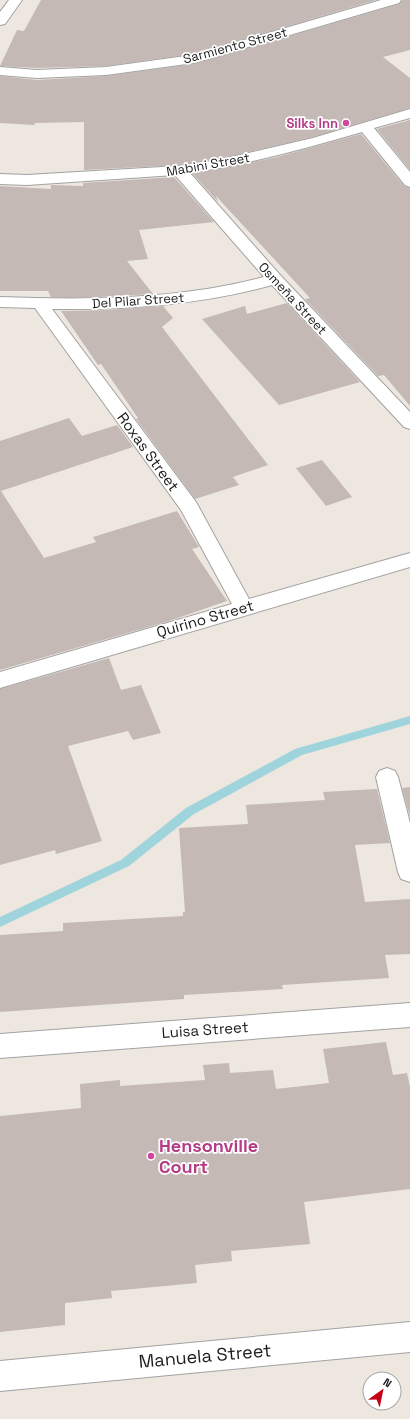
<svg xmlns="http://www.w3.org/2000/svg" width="410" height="1419" font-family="'Space Grotesk',sans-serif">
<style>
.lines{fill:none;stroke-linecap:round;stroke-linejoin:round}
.stream{fill:#9fd4dc;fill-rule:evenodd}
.building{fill:#c4b9b4}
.street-casing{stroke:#a2a2a2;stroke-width:2}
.street{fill:#fff;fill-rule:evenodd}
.hotel-dot{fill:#d1479c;stroke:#fff;stroke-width:1.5}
.labels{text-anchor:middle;stroke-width:3.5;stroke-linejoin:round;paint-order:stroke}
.far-street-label{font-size:13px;fill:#1b1b1b;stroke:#fff}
.far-hotel-label{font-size:13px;font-weight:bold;fill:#b23c85;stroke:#fff;text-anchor:end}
.street-label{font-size:15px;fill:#1b1b1b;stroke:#fff}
.near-hotel-label{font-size:18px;font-weight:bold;fill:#b23c85;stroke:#fff;text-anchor:start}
.near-street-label{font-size:18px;fill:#1b1b1b;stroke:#fff}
</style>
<rect width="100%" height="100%" fill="#ede7e0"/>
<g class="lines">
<!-- stream -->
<polygon class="stream" points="410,716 410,724 302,755 194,814 129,866 0,927 0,917 121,860 186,808 295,749"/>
</g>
<!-- building -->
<g class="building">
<polygon points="41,0 376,0 193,54 106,66 37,68 0,66 17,30 24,31"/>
<polygon points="402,0 410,0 410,50 383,57 410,78 410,108 313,137 223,158 179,165 84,170 84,122 35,123 34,125 0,123 0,76 37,80 106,76 194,64 399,4"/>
<polygon points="410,120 410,170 377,129"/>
<polygon points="361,134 404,186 410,188 410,406 384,375 378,376 305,299 310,298 216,196 218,202 193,174 277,157"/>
<polygon points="174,177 214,222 139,230 148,259 127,261 153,294 100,297 51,297 48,291 0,291 0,186 51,189 51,185 83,186 83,183"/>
<polygon points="287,303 360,382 279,405 202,319 245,306 247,314"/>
<polygon points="163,306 173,318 162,327 268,465 233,477 239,485 195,499 136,419 138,418 101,364 98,365 61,311 108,310"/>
<polygon points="69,418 82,436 117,425 133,447 1,491 44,558 96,542 93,537 177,511 199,547 192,549 227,601 169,621 0,670 0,441"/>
<polygon points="322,460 352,497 326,506 296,468"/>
<polygon points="109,658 121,690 141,685 161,733 133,740 128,731 68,746 102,841 56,854 55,850 0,865 0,689"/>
<polygon points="410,787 410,817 402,788"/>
<polygon points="377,789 390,843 355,845 365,902 410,899 410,954 385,955 389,978 282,985 283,989 184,995 184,999 0,1012 0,935 63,931 63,923 183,916 183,912 185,912 179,828 248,824 246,805 325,800 323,792"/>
<polygon points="386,1042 393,1075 407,1073 410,1087 410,1189 304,1202 310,1244 231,1251 232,1261 195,1265 197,1283 111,1291 112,1298 65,1303 65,1325 0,1332 0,1116 81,1108 80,1084 120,1080 120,1086 205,1080 203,1065 229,1063 230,1073 273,1070 276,1089 329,1083 323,1049"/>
</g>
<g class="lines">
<defs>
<g id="street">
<polygon points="9,0 22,0 5,24 0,25 0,12"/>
<polygon points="381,0 401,0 399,3 194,63 106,75 37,78 0,75 0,67 37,70 106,67 193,55"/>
<path d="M410 109V118L374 128 410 172V187L405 185 362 132C305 149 248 164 190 173L281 276 410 412V429L404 427 272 285C200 305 126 310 52 309L196 502 249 599 410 553V567L0 688V672L232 604 181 510 35 308 0 307V297C89 300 178 300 264 277L175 175 27 185 0 184V174L27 175 179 166 223 159 313 138Z"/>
<polygon points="387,768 395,771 398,777 410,823 410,882 401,879 398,872 376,777 379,771"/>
<polygon points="410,1003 410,1027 0,1058 0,1034"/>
<polygon points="410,1322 410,1352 0,1391 0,1361"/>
</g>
</defs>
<!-- street casing -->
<use href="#street" class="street-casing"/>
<!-- street -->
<use href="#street" class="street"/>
</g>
<!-- markers -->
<g class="hotel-dot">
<circle cx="346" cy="123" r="4"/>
<circle cx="151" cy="1156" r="4"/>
</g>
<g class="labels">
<!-- far-street labels -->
<g class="far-street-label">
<text transform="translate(235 45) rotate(-15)" y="5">Sarmiento Street</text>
<text transform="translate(208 164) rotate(-10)" y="5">Mabini Street</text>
<text transform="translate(293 298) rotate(47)" y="5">Osmeña Street</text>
<text transform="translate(138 300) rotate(-4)" y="5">Del Pilar Street</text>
</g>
<!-- far-hotel labels -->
<g class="far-hotel-label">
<text x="338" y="128">Silks Inn</text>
</g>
<!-- street labels -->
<g class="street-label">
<text transform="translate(148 452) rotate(54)" y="5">Roxas Street</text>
<text transform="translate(205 619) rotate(-16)" y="5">Quirino Street</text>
<text transform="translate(205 1030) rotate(-4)" y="5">Luisa Street</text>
</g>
<!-- near-hotel labels -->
<g class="near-hotel-label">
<text x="159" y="1152">Hensonville<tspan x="159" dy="21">Court</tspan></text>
</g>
<!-- near-street labels -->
<g class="near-street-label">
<text transform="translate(205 1356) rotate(-5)" y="6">Manuela Street</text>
</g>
</g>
<!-- north arrow -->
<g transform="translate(382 1391) rotate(33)"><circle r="19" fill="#ffffff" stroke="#a4a4a4"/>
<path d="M0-3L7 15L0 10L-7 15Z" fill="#c60012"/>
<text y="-6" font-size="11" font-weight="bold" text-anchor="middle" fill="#1b1b1b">N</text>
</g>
</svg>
